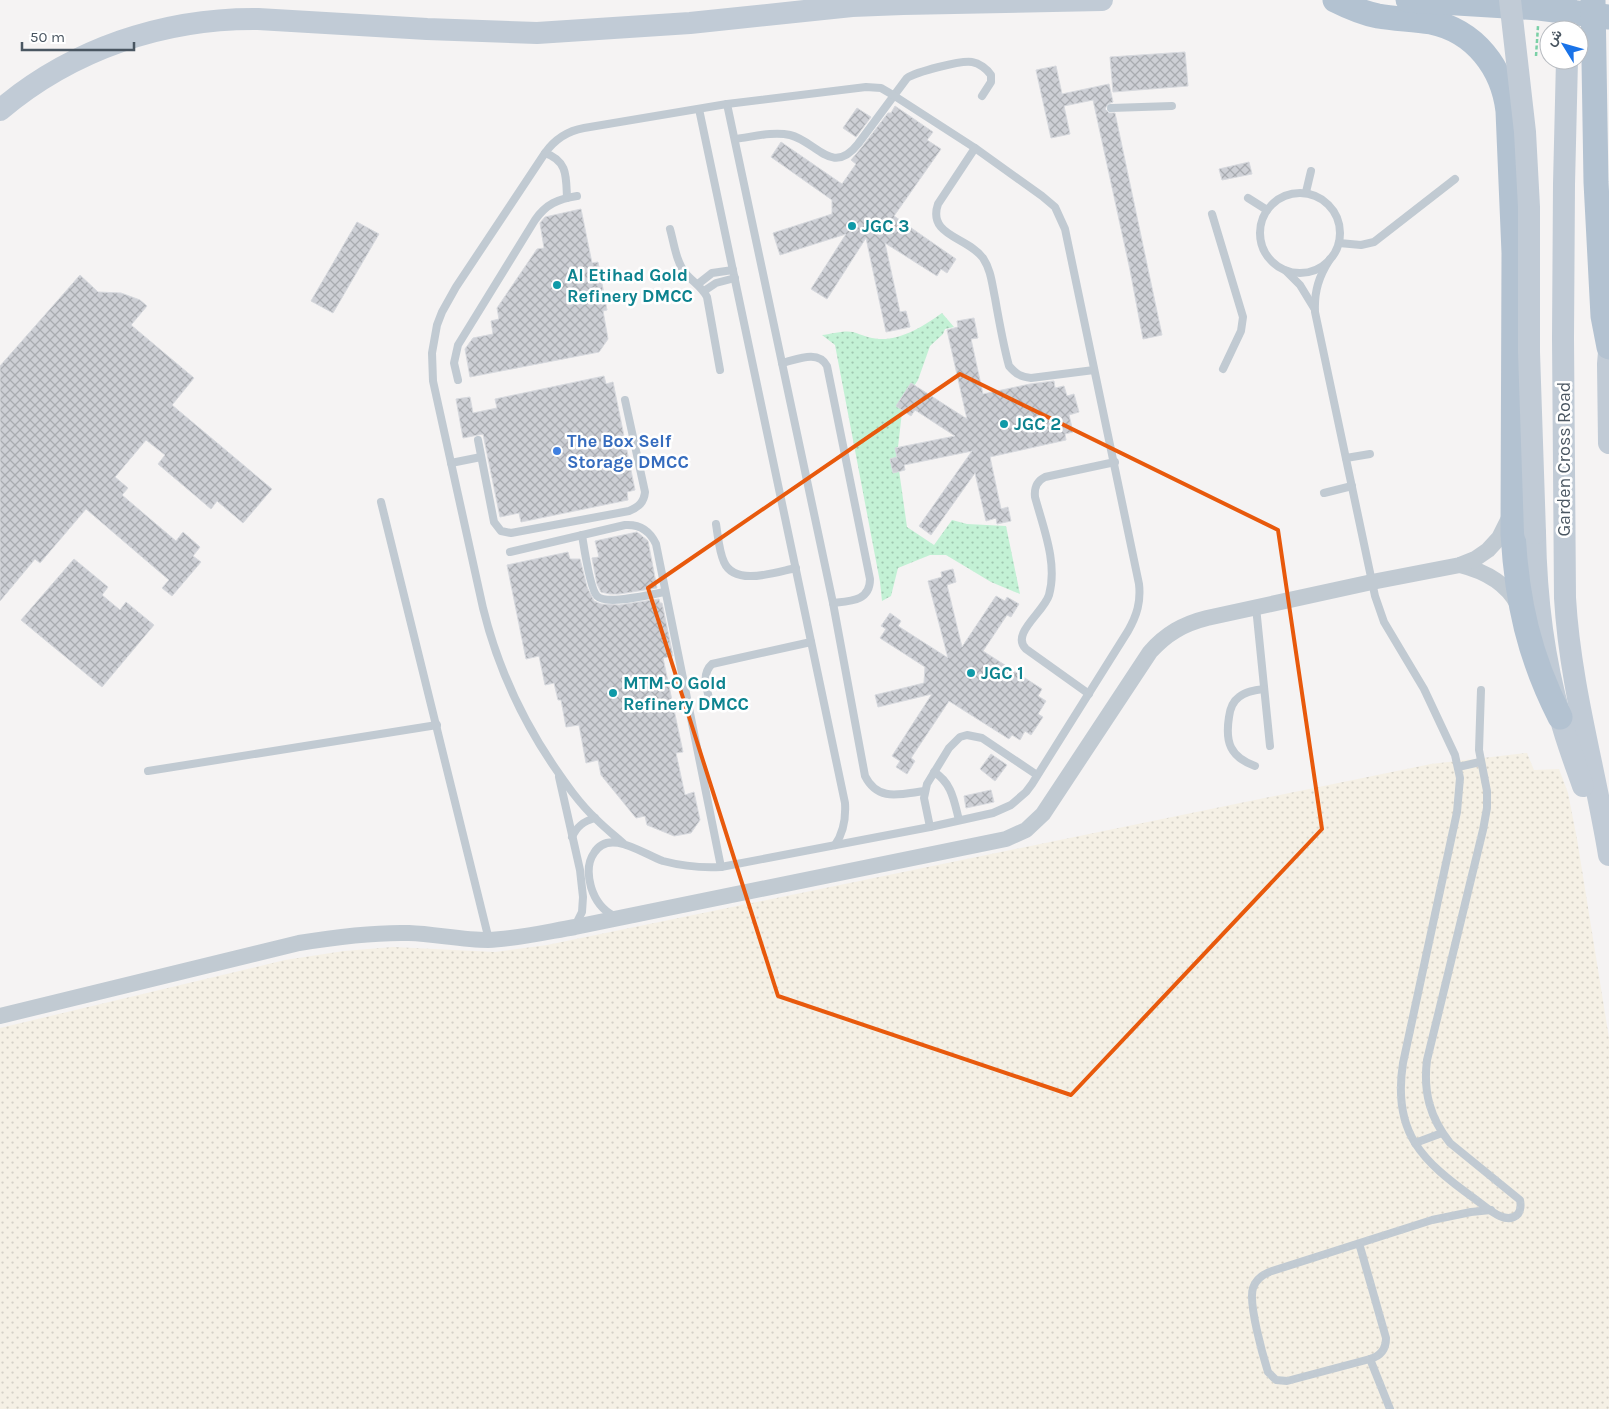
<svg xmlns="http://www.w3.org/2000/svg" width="1609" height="1409" font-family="Karla,Vazirmatn,sans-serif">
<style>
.grass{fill:url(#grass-dots)}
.sand{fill:url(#sand-dots)}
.building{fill:url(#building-cross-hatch);stroke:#d7d9de}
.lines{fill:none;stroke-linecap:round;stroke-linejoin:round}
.path{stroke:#7ad0a6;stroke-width:2.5;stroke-dasharray:4 2.5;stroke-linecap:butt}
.lane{stroke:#c1cad2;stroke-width:8}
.street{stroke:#c1cad2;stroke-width:16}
.secondary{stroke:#c1cbd6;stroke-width:22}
.primary{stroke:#b3c2d1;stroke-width:25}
.secondary-bridge{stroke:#c1cbd6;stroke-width:22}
.marked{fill:none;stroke:#e8590c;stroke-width:4;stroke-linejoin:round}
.culture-dot{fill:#0f9aa8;stroke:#fff;stroke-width:2}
.shop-dot{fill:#3f7fe0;stroke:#fff;stroke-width:2}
.labels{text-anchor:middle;stroke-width:5;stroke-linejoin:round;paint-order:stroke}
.culture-label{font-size:18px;font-weight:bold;fill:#0d838f;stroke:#fff;text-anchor:start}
.shop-label{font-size:18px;font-weight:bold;fill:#366cbe;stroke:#fff;text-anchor:start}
.street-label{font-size:18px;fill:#4a5661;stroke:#fff}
</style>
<defs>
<pattern id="grass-dots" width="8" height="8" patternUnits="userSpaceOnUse" patternTransform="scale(1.25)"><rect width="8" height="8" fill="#c3f1d5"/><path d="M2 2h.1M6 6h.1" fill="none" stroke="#a0c6b0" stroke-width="1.8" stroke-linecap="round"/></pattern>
<pattern id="sand-dots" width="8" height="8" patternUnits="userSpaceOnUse" patternTransform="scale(1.25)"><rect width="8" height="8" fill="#f5f0e5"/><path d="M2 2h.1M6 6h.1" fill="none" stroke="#d4d0c7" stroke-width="1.8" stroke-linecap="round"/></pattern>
<pattern id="building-cross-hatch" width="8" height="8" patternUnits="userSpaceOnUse" patternTransform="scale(1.25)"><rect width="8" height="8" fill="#cdcfd5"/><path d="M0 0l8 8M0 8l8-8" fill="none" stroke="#a8abb0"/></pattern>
</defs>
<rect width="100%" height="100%" fill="#f5f3f3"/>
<!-- grass -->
<path class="grass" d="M942 313 954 327 945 329 943 334 930 346 918 380 903 403 897 456 907 527 934 545 952 520 967 524 1006 526 1020 594 991 582 946 555H930L898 568 891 596 882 601 880 582 835 345 822 335C831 334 844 330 853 332 862 335 869 338 879 339 902 340 924 326 942 313Z"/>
<!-- sand -->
<polygon class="sand" points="1527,753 1534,770 1559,769 1568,793 1577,839 1609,1038 1609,1409 0,1409 0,1028 285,960 344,951 393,947 495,952 547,945 1431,764"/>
<!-- building -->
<g class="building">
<polygon points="1185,52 1188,86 1113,92 1110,57"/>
<polygon points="1056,66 1062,94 1109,84 1113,102 1108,104 1105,109 1109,113 1115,113 1162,335 1143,339 1130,270 1093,100 1064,106 1070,134 1051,138 1036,70"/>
<polygon points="895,106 933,132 927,140 941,149 894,216 956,259 947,273 941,269 937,276 885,243 900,312 906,311 910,327 886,332 866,238 827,299 811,289 846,234 780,255 773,233 832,214 832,200 771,157 781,142 842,184 856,164 851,160 862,147 888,113 891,113"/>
<polygon points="857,108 871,117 856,137 843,128"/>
<polygon points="1249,162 1252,174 1222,180 1219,169"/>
<polygon points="581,209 592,263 598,262 607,310 603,311 608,339 599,352 470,377 465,349 473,338 493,334 491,321 499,319 497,308 537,249 544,248 540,223 545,217"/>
<polygon points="357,222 379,234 333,313 311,301"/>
<polygon points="80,275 98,292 121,293 140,300 147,306 131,325 194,378 172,405 272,489 243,523 217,501 211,509 158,464 165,455 146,440 115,477 128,488 122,495 176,541 183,532 200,547 193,556 201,562 172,596 162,588 169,580 86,509 40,563 35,559 0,601 0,366"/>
<polygon points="974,318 978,338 971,339 983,394 1030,384 1054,381 1055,388 1064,386 1067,396 1074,394 1079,412 1069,415 1073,432 1065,434 1066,440 990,457 1001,509 1008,507 1011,521 997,524 996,518 986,521 975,473 931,535 919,526 972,451 904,465 905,470 893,473 890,459 897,457 895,448 955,436 915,410 911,416 896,406 911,383 967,419 947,330 958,327 957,321"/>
<polygon points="604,376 606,384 613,382 635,490 627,492 628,500 521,522 519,513 500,517 483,434 463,438 456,399 470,397 473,413 497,408 495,399"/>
<polygon points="637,532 648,541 657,588 619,594 610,594 601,592 597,584 592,558 599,557 595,541"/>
<polygon points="568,552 570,559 580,559 587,587 594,601 601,604 619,605 659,599 660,603 662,603 673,656 663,658 683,752 676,753 685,795 694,792 700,820 691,833 674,836 647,825 645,816 636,818 601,775 598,760 586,763 579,725 566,727 561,700 558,700 554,683 545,685 539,656 526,659 507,565"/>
<polygon points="74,559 108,587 102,595 120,610 126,602 154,625 102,687 21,620"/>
<polygon points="953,569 956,582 947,585 962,647 996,596 1005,601 1007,597 1019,604 1011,617 1007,615 983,651 1042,689 1038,696 1046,701 1038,714 1043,717 1031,735 1025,731 1020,740 1012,735 1009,739 949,701 911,758 915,761 907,774 896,767 900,761 892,756 932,694 878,707 875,695 924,683 925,667 880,638 886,629 881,626 890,613 901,621 898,626 948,658 928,581 942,577 941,572"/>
<polygon points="991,754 1007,765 995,781 980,769"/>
<polygon points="991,790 994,802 966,808 964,796"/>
</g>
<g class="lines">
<!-- path -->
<polyline class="path" points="1536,56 1538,26"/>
<!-- lane -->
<g class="lane">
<path d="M727 104 833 603 865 776C878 802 900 794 925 791"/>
<polyline points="1111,108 1172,106"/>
<path d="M699 109 845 803C846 819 844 832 835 845"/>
<path d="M735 139C752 137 773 131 790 135 816 141 832 177 858 144L907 78C916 72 961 60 972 62 979 63 987 69 991 75V82L982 96"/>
<path d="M975 148 938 204C927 236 968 237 983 258 991 270 992 284 995 298 999 321 1003 344 1009 366 1016 374 1021 377 1031 378L1094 370"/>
<path d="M545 153C568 161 566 177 567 198"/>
<polyline points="1306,192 1311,171"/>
<circle cx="1300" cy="233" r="40"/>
<polyline points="1248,198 1267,210"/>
<polyline points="1212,214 1243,317 1241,331 1223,369"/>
<path d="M670 229C674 243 676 262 686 274 693 282 702 287 707 297L720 370"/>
<polyline points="1339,243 1361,245 1374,242 1455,179"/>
<path d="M1330 259C1319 276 1314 291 1315 312L1375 596 1384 622 1424 689 1455 755 1460 778 1457 812 1403 1063C1392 1133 1422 1161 1475 1199 1485 1206 1506 1227 1518 1214 1521 1210 1521 1205 1520 1200L1450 1143C1430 1118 1423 1092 1427 1060L1483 830 1487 808V791L1479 750 1481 690"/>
<polyline points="1286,271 1300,285 1314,308"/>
<polyline points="698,284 712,273 733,270"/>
<polyline points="704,291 716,283 735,278"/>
<path d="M782 363C796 360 818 349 827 366L870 579C870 601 851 601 833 603"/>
<path d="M458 380 454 363 458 345 535 220C546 204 558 199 577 196"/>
<path d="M478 440 494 522 501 531 511 533 629 511C639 507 644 502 645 492L625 400"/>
<polyline points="1346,458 1370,454"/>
<polyline points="451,463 481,457"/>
<polyline points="1324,493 1352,486"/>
<polyline points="381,502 489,940"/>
<path d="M716 524C718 536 719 551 724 562 735 587 776 572 796 568"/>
<path d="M582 535C584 547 590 589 597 596 607 606 651 594 665 592"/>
<path d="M510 552 625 525C640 524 650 531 656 544L721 867"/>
<polyline points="1256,607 1270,746"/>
<path d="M1089 694 1026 649C1010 634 1044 612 1049 595 1058 563 1043 527 1035 497 1034 487 1037 481 1045 477L1115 462"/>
<path d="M709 698C706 686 702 673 712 664L811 642"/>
<path d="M1255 766C1230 757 1225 742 1229 717 1230 709 1232 702 1239 697 1246 691 1256 690 1264 689"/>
<polyline points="1458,767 1480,762"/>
<polyline points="148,771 437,725"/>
<path d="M934 772C952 783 954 801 959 820"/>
<polyline points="559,777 580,870 583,897 582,912 575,926"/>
<polyline points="930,827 924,798 927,784 949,748 960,737 967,735 982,738 1037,775"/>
<path d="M572 837C577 826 584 821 595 818"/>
<path d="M614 916C602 910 595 900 591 887 588 876 587 863 594 853 609 828 643 854 663 861 682 866 702 868 721 867L930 827 993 813 1011 805 1026 792 1032 784 1128 631C1137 615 1141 602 1139 584L1065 229 1055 207 1042 196 975 148 893 95 881 88 866 87 727 104 584 128C567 131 555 139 545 153L456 287 442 312 437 325 432 353 433 381 483 608C497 665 520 716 553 765 566 784 579 803 596 819 605 828 615 836 624 844"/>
<polyline points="1415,1143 1442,1133"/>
<path d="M1359 1243 1386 1338C1386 1349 1381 1356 1370 1359L1287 1381 1276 1380 1268 1372C1263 1356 1248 1303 1253 1288 1256 1279 1263 1274 1272 1271L1432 1220 1471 1212 1491 1210"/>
<polyline points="1370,1359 1390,1409"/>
</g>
<!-- street -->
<g class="street">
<path d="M1460 565C1484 571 1506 582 1518 605"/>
<path d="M0 1016 299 943C335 937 371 932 409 933 435 934 462 940 488 940 517 939 546 932 575 927L1006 839 1026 830 1043 814 1150 652C1166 634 1183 624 1207 618L1372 582 1460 565 1475 559 1488 550 1499 538 1510 516"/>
</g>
<!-- secondary -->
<g class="secondary">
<polyline points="1566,0 1567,30"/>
<path d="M1567 60 1564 184 1563 338 1565 598C1570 685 1595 769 1609 855"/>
<path d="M0 110C72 49 164 18 258 19L427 29 537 33 690 23 852 6 903 4 1102 0"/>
<polyline points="1609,352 1608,364 1609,443"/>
<path d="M1535 533C1536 595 1543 657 1560 716 1566 740 1575 763 1583 786"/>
</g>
<!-- primary -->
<g class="primary">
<path d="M1335 0C1349 7 1363 13 1378 16 1395 19 1413 19 1431 22 1475 31 1503 68 1508 111L1514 253 1513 534C1517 602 1529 656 1560 717"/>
<polyline points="1408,0 1539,8 1609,17"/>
<polyline points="1593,0 1596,182 1603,316 1609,347"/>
</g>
<!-- secondary-bridge -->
<polyline class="secondary-bridge" points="1510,0 1525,132 1529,207 1529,352 1535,533"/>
</g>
<!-- marked area -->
<path class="marked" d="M960 374 1278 530 1322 829 1071 1095 778 996 648 588Z"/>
<!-- markers -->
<g class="culture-dot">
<circle cx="852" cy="226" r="5"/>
<circle cx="557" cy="285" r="5"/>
<circle cx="1004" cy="424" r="5"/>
<circle cx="971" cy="673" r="5"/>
<circle cx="613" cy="693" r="5"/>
</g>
<circle class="shop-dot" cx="557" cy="451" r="5"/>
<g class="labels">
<!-- culture labels -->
<g class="culture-label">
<text x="862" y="232">JGC 3</text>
<text x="567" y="281">Al Etihad Gold<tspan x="567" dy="21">Refinery DMCC</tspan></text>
<text x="1014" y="430">JGC 2</text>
<text x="981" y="679">JGC 1</text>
<text x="623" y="689">MTM-O Gold<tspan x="623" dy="21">Refinery DMCC</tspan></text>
</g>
<!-- shop labels -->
<g class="shop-label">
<text x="567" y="447">The Box Self<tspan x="567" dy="21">Storage DMCC</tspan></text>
</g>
<!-- street labels -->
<g class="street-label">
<text transform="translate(1564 459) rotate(-90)" y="6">Garden Cross Road</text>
</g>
</g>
<!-- north arrow -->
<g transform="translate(1564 45) rotate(307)"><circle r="24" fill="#ffffff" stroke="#b7bbc0"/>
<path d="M0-4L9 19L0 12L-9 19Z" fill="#1a73e8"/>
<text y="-8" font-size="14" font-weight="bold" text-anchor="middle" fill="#4a5661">ش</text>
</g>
<!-- scale -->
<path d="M22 42v8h112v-8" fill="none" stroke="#4a5661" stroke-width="2.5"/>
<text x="30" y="42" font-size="15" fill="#4a5661" stroke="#ffffff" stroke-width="4" paint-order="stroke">50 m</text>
</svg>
